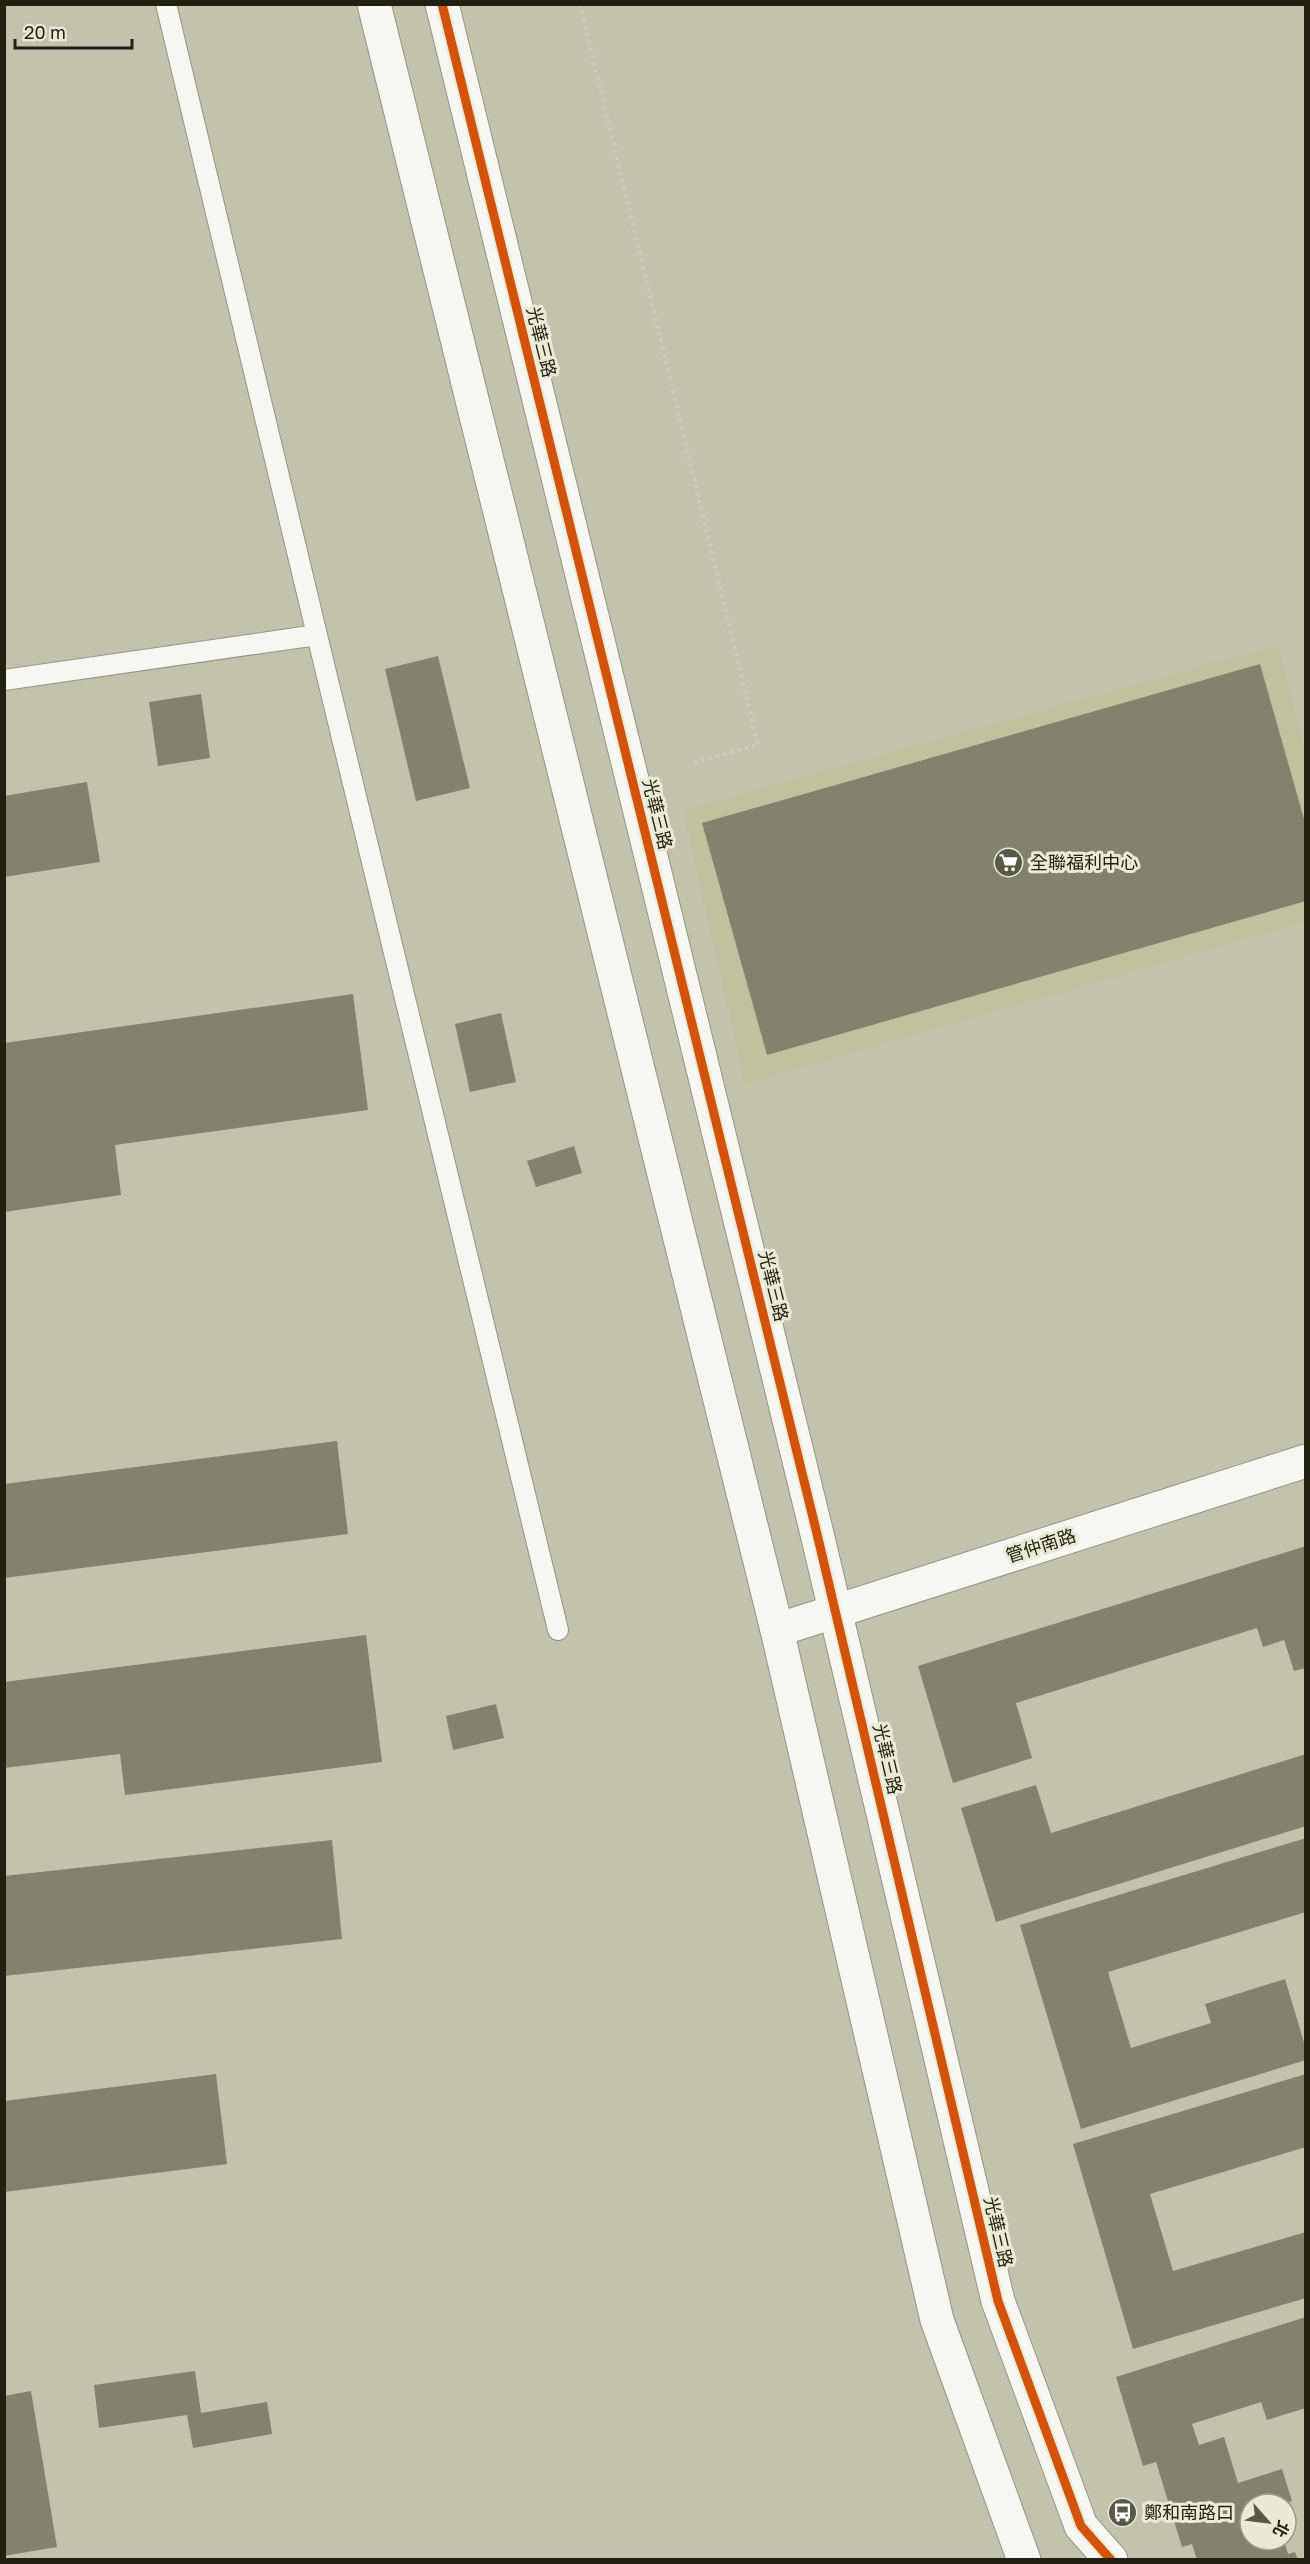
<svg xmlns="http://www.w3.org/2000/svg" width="1310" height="2564" font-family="'Golos Text','Noto Sans TC',sans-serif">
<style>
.built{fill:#c0c29f}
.building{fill:#82836e}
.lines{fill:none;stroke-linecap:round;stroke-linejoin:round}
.lane-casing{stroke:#949584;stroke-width:22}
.street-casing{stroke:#949584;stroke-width:35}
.secondary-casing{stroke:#949584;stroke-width:35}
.path{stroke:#cacac3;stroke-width:4;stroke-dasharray:3 4.5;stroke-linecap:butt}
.lane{stroke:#f6f6f3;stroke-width:20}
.street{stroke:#f6f6f3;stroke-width:33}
.secondary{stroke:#f6f6f3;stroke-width:33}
.cycleway-casing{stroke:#e9ebd6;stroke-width:13}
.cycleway{stroke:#d4530c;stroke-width:9}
.labels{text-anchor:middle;stroke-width:6;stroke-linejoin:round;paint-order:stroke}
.street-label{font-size:18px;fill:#202111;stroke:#e9ebd6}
.poi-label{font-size:18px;fill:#202111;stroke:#e9ebd6;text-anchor:start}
</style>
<rect width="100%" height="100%" fill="#c1c3ad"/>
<!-- built -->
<polygon class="built" points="1278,645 1305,750 1305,922 745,1084 683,810"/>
<!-- building -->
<g class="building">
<polygon points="438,656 470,788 416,801 385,669"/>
<polygon points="1260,664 1306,826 1306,901 767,1055 702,823"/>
<polygon points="201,694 210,758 158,766 149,702"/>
<polygon points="87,782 100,862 4,877 4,796"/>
<polygon points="353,994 368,1110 115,1145 121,1195 4,1212 4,1043"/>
<polygon points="501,1013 516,1082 470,1092 455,1024"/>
<polygon points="574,1146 582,1173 536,1187 527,1161"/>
<polygon points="337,1441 348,1534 4,1578 4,1484"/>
<polygon points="1306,1546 1306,1668 1294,1671 1284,1640 1263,1647 1257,1628 1016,1703 1032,1758 953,1783 918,1666"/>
<polygon points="366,1635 382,1762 125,1795 120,1754 4,1768 4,1682"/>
<polygon points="496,1704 504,1738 453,1750 446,1716"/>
<polygon points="1306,1754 1306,1826 996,1922 961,1808 1036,1785 1051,1833"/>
<polygon points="1306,1838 1306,1912 1108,1972 1131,2048 1211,2023 1205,2004 1285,1979 1306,2049 1306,2060 1081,2129 1020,1925"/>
<polygon points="332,1840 342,1939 4,1976 4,1876"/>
<polygon points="216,2074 227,2164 4,2192 4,2101"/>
<polygon points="1306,2074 1306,2147 1150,2194 1173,2271 1306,2232 1306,2298 1133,2349 1073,2144"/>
<polygon points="1306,2317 1306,2408 1267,2420 1261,2402 1192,2424 1199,2445 1224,2437 1238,2483 1282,2469 1292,2501 1281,2504 1250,2504 1250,2540 1284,2540 1288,2554 1295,2552 1298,2560 1197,2560 1192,2544 1182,2547 1156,2462 1143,2466 1116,2377"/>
<polygon points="195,2371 201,2413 267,2402 272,2434 193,2448 187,2415 99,2428 94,2385"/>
<polygon points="31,2391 57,2547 4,2556 4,2396"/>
</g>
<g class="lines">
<defs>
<g id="lane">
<polyline points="317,635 558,1630"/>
<polyline points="4,680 317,635 166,4"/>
</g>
<polyline id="street" points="777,1630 1306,1461"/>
<g id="secondary">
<polyline points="374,4 777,1630 937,2320 1024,2560"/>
<polyline points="442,4 818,1538 998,2301 1081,2526 1111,2560"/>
</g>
</defs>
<!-- lane casing -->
<use href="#lane" class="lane-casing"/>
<!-- street casing -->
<use href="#street" class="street-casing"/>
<!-- secondary casing -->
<use href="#secondary" class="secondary-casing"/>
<!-- path -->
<polyline class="path" points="580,4 758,745 694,762"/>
<!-- lane -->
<use href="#lane" class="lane"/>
<!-- street -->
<use href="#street" class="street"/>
<!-- secondary -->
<use href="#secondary" class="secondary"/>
<defs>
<polyline id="cycleway" points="442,4 818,1538 998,2301 1081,2526 1111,2560"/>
</defs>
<!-- cycleway casing -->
<use href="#cycleway" class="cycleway-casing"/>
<!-- cycleway -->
<use href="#cycleway" class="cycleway"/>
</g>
<!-- icons -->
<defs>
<symbol id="supermarket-disc" viewBox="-11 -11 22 22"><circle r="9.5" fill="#585a48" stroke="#e9ebd6"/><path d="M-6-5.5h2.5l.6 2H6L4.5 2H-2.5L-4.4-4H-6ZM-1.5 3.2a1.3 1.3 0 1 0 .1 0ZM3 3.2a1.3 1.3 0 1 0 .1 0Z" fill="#fff"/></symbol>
<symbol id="bus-disc" viewBox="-11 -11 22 22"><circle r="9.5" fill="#585a48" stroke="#e9ebd6"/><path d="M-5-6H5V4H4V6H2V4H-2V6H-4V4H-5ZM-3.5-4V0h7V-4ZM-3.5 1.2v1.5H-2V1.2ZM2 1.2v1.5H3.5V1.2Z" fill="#fff"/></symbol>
</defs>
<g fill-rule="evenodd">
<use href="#supermarket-disc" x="992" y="846" width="33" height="33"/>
<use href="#bus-disc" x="1106" y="2496" width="33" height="33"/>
</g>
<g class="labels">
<!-- street labels -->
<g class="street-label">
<text transform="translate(541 342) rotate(76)" y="6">光華三路</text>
<text transform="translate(657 814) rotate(76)" y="6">光華三路</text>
<text transform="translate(773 1286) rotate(76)" y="6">光華三路</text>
<text transform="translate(1041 1546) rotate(-18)" y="6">管仲南路</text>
<text transform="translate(887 1759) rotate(77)" y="6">光華三路</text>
<text transform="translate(998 2232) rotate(77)" y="6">光華三路</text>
</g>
<!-- poi labels -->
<g class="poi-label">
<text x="1030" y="869">全聯福利中心</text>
<text x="1144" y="2519">鄭和南路口</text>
</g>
</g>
<!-- border -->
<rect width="1310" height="2564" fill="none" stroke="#202111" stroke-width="12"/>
<!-- north arrow -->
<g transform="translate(1268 2522) rotate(118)"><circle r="28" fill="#e9ebd6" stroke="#999a87" stroke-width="1.5"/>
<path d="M0-4.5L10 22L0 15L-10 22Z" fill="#585a48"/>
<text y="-9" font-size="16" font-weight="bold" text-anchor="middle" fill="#202111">北</text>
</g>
<!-- scale -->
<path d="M15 39v9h117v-9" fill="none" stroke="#202111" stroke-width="3"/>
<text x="24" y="39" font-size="18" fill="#202111" stroke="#e9ebd6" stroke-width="4.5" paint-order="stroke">20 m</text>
</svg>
